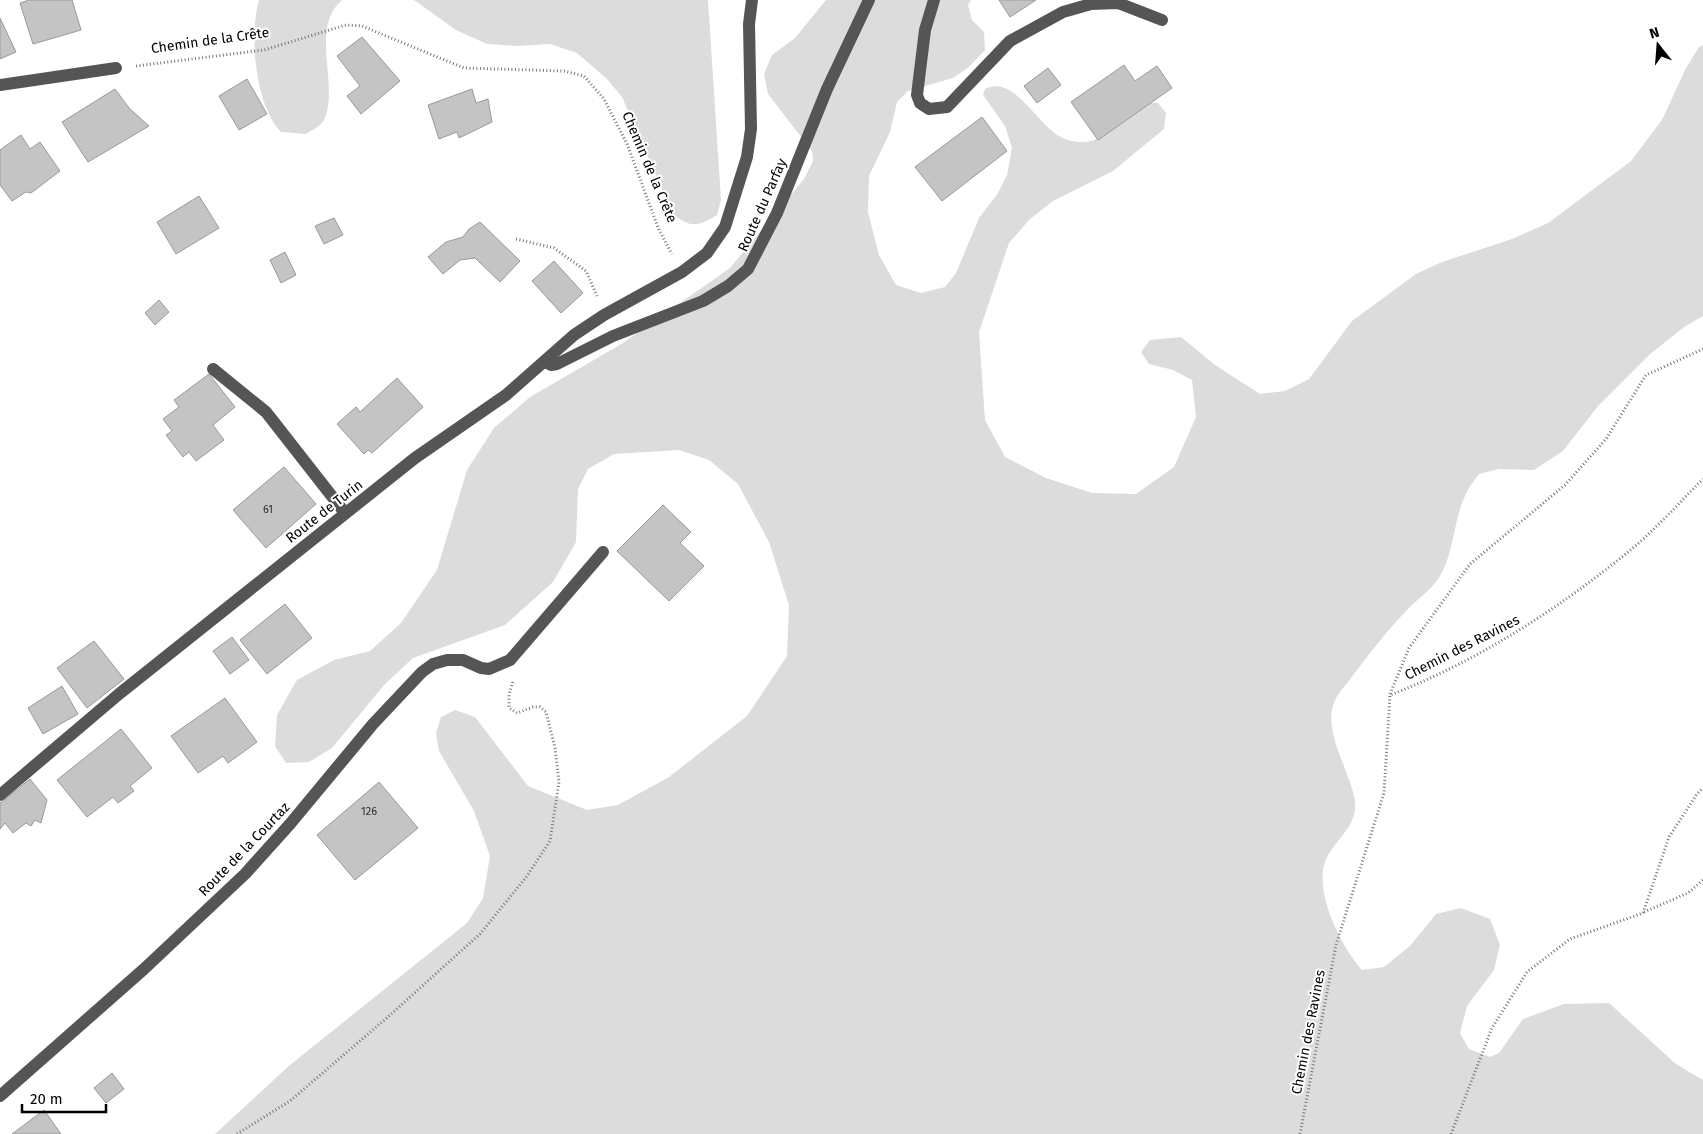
<svg xmlns="http://www.w3.org/2000/svg" width="1703" height="1134" font-family="'Fira Sans',sans-serif">
<style>
.green{fill:#dcdcdc}
.building{fill:#c4c4c4;stroke:#999}
.lines{fill:none;stroke-linecap:round;stroke-linejoin:round}
.path{stroke:#777;stroke-width:3;stroke-dasharray:1 2.5;stroke-linecap:butt}
.minor{stroke:#555;stroke-width:12}
.labels{text-anchor:middle;stroke-width:4;stroke-linejoin:round;paint-order:stroke}
.number-label{font-size:11px;fill:#313131}
.street-label{font-size:14px;fill:#000;stroke:#fff}
</style>
<rect width="100%" height="100%" fill="#fff"/>
<!-- green -->
<g class="green">
<path d="M259 0H342C309 28 340 86 324 120 321 126 312 130 306 134L281 132C255 105 249 35 259 0Z"/>
<path d="M414 0H708L721 200 717 215C698 227 690 228 673 214L622 97 607 79 577 53 550 44 518 46 487 44 456 30Z"/>
<path d="M826 0H971L968 5 972 20 984 32 985 50 969 67 953 78 908 91 897 102 890 132 869 176 868 212 879 255 896 285 921 293 945 287 956 273 979 218 998 193 1007 175 1012 148 1005 126 983 95 985 89C1017 73 1039 133 1068 140 1113 152 1113 107 1142 103 1147 102 1153 103 1158 103L1166 113 1164 129 1113 171 1053 201 1030 219 1009 243 979 332 985 420 1005 457 1046 478 1092 493 1136 494 1174 467 1196 417 1192 380 1173 370 1149 364 1141 352 1150 340 1181 337 1215 365 1260 394 1285 391 1309 379 1352 321 1416 274 1442 262 1512 239 1548 223 1631 161 1662 120 1686 68 1699 47 1703 45V316L1684 327 1649 355 1598 406 1563 451 1534 470 1499 469 1479 474C1474 481 1468 488 1465 496 1454 518 1453 559 1438 579 1430 591 1416 600 1406 611 1386 632 1368 655 1351 678 1346 685 1339 692 1335 700 1321 731 1351 771 1355 802 1358 827 1332 842 1325 862 1314 893 1342 948 1362 970L1384 967 1410 946 1436 914 1461 908 1490 919 1500 945 1494 970 1467 1006 1460 1033 1469 1049 1490 1057 1499 1053 1523 1019 1564 1004 1609 1003 1676 1064 1703 1080V1134H215L290 1065 467 923 483 898 490 856 474 811 439 751 436 733 441 717 455 710 475 717 528 786 587 810 618 805 669 777 747 716 787 656 789 605 769 542 738 484 709 460 679 450 614 454 588 469 578 489 576 542 553 582 505 625 413 658 384 685 332 748 309 762 286 763 275 746 277 715 297 680 334 660 370 651 401 623 437 570 467 470 494 428 530 397 623 343 730 268 804 179 813 161 812 151 768 94 764 74 772 55 795 38Z"/>
</g>
<!-- building -->
<g class="building">
<polygon points="29,0 72,0 81,30 33,44 20,3"/>
<polygon points="999,0 1036,0 1010,17"/>
<polygon points="0,18 16,52 0,59"/>
<polygon points="362,37 400,81 361,114 347,96 360,86 337,56"/>
<polygon points="1124,65 1135,81 1157,66 1172,88 1098,140 1071,102"/>
<polygon points="1048,68 1061,85 1037,103 1024,86"/>
<polygon points="247,79 267,114 239,130 219,96"/>
<polygon points="115,89 129,108 149,126 88,162 62,122"/>
<polygon points="472,89 476,103 488,99 492,122 459,138 457,132 439,139 428,105"/>
<polygon points="982,117 1007,151 942,201 915,167"/>
<polygon points="21,135 30,149 40,142 60,171 31,193 26,192 12,201 0,185 0,150"/>
<polygon points="199,196 219,228 176,254 157,222"/>
<polygon points="334,218 343,235 324,244 315,226"/>
<polygon points="480,222 520,261 500,282 475,258 460,260 443,274 428,257 446,242 463,237 469,229"/>
<polygon points="285,252 296,275 281,283 270,260"/>
<polygon points="554,261 583,293 561,313 532,281"/>
<polygon points="159,300 169,312 155,325 145,313"/>
<polygon points="209,374 235,407 213,425 224,440 196,461 189,452 183,457 166,435 172,431 163,419 179,407 174,400"/>
<polygon points="397,378 423,407 372,453 368,450 364,454 337,424 356,407 360,412"/>
<polygon points="284,467 316,504 266,548 233,510"/>
<polygon points="663,505 691,532 680,543 704,566 669,601 617,551"/>
<polygon points="285,604 312,638 267,674 240,640"/>
<polygon points="232,637 249,660 230,674 213,651"/>
<polygon points="94,641 124,679 87,708 57,668"/>
<polygon points="62,686 78,714 43,734 28,708"/>
<polygon points="225,698 257,742 228,763 223,756 198,773 171,736"/>
<polygon points="121,729 152,768 130,786 134,791 118,803 113,797 87,817 57,780"/>
<polygon points="30,779 47,800 41,823 35,820 31,826 26,823 13,833 5,823 0,829 0,803"/>
<polygon points="379,782 418,828 355,880 317,835"/>
<polygon points="112,1073 124,1089 106,1103 94,1088"/>
<polygon points="44,1110 61,1134 12,1134"/>
</g>
<g class="lines">
<!-- path -->
<g class="path">
<polyline points="136,66 264,50 346,25 362,26 464,68 564,71 584,76 604,99 627,144 659,230 672,254"/>
<polyline points="516,239 554,248 586,271 597,296"/>
<polyline points="1390,694 1409,648 1470,564 1565,485 1606,439 1646,375 1703,349"/>
<polyline points="1644,912 1688,893 1703,880"/>
<polyline points="237,1134 290,1101 389,1016 480,934 527,876 550,841 559,782 555,748 546,712 540,707 533,707 517,713 509,708 509,695 513,681"/>
<path d="M1300 1134 1336 945 1384 793 1390 695C1476 662 1555 611 1627 553 1654 531 1678 504 1703 479"/>
<polyline points="1451,1134 1492,1028 1527,972 1570,939 1643,913 1669,837 1697,794 1703,788"/>
</g>
<!-- minor -->
<g class="minor">
<polyline points="934,0 925,30 917,95 920,103 929,109 947,107 1010,41 1063,12 1091,4 1118,3 1162,20"/>
<polyline points="0,85 116,68"/>
<polyline points="545,362 551,365 557,364 613,336 703,301 728,286 748,269 777,213 827,89 869,0"/>
<polyline points="213,369 266,412 345,513"/>
<polyline points="0,795 119,694 415,458 506,395 574,335 604,315 682,272 707,253 725,227 747,157 751,129 749,24 752,0"/>
<polyline points="0,1096 144,969 245,874 290,824 373,724 422,672 433,664 447,660 463,660 481,668 489,669 510,660 603,552"/>
</g>
</g>
<g class="labels">
<!-- number labels -->
<g class="number-label">
<text x="268" y="513">61</text>
<text x="369" y="815">126</text>
</g>
<!-- street labels -->
<g class="street-label">
<text transform="translate(210 40) rotate(-8)" y="5">Chemin de la Crête</text>
<text transform="translate(650 167) rotate(67)" y="5">Chemin de la Crête</text>
<text transform="translate(762 205) rotate(-66)" y="5">Route du Parfay</text>
<text transform="translate(324 511) rotate(-38)" y="5">Route de Turin</text>
<text transform="translate(1462 647) rotate(-27)" y="5">Chemin des Ravines</text>
<text transform="translate(244 849) rotate(-46)" y="5">Route de la Courtaz</text>
<text transform="translate(1308 1032) rotate(-79)" y="5">Chemin des Ravines</text>
</g>
</g>
<!-- north arrow -->
<g transform="translate(1658 45) rotate(343)" stroke="#ffffff" stroke-width="4" paint-order="stroke">
<path d="M0-4L9 19L0 12L-9 19Z" fill="#000000"/>
<text y="-8" font-size="14" font-weight="bold" text-anchor="middle" fill="#000000">N</text>
</g>
<!-- scale -->
<path d="M22 1104v8h84v-8" fill="none" stroke="#000000" stroke-width="2.5"/>
<text x="30" y="1104" font-size="15" fill="#000000" stroke="#ffffff" stroke-width="4" paint-order="stroke">20 m</text>
</svg>
